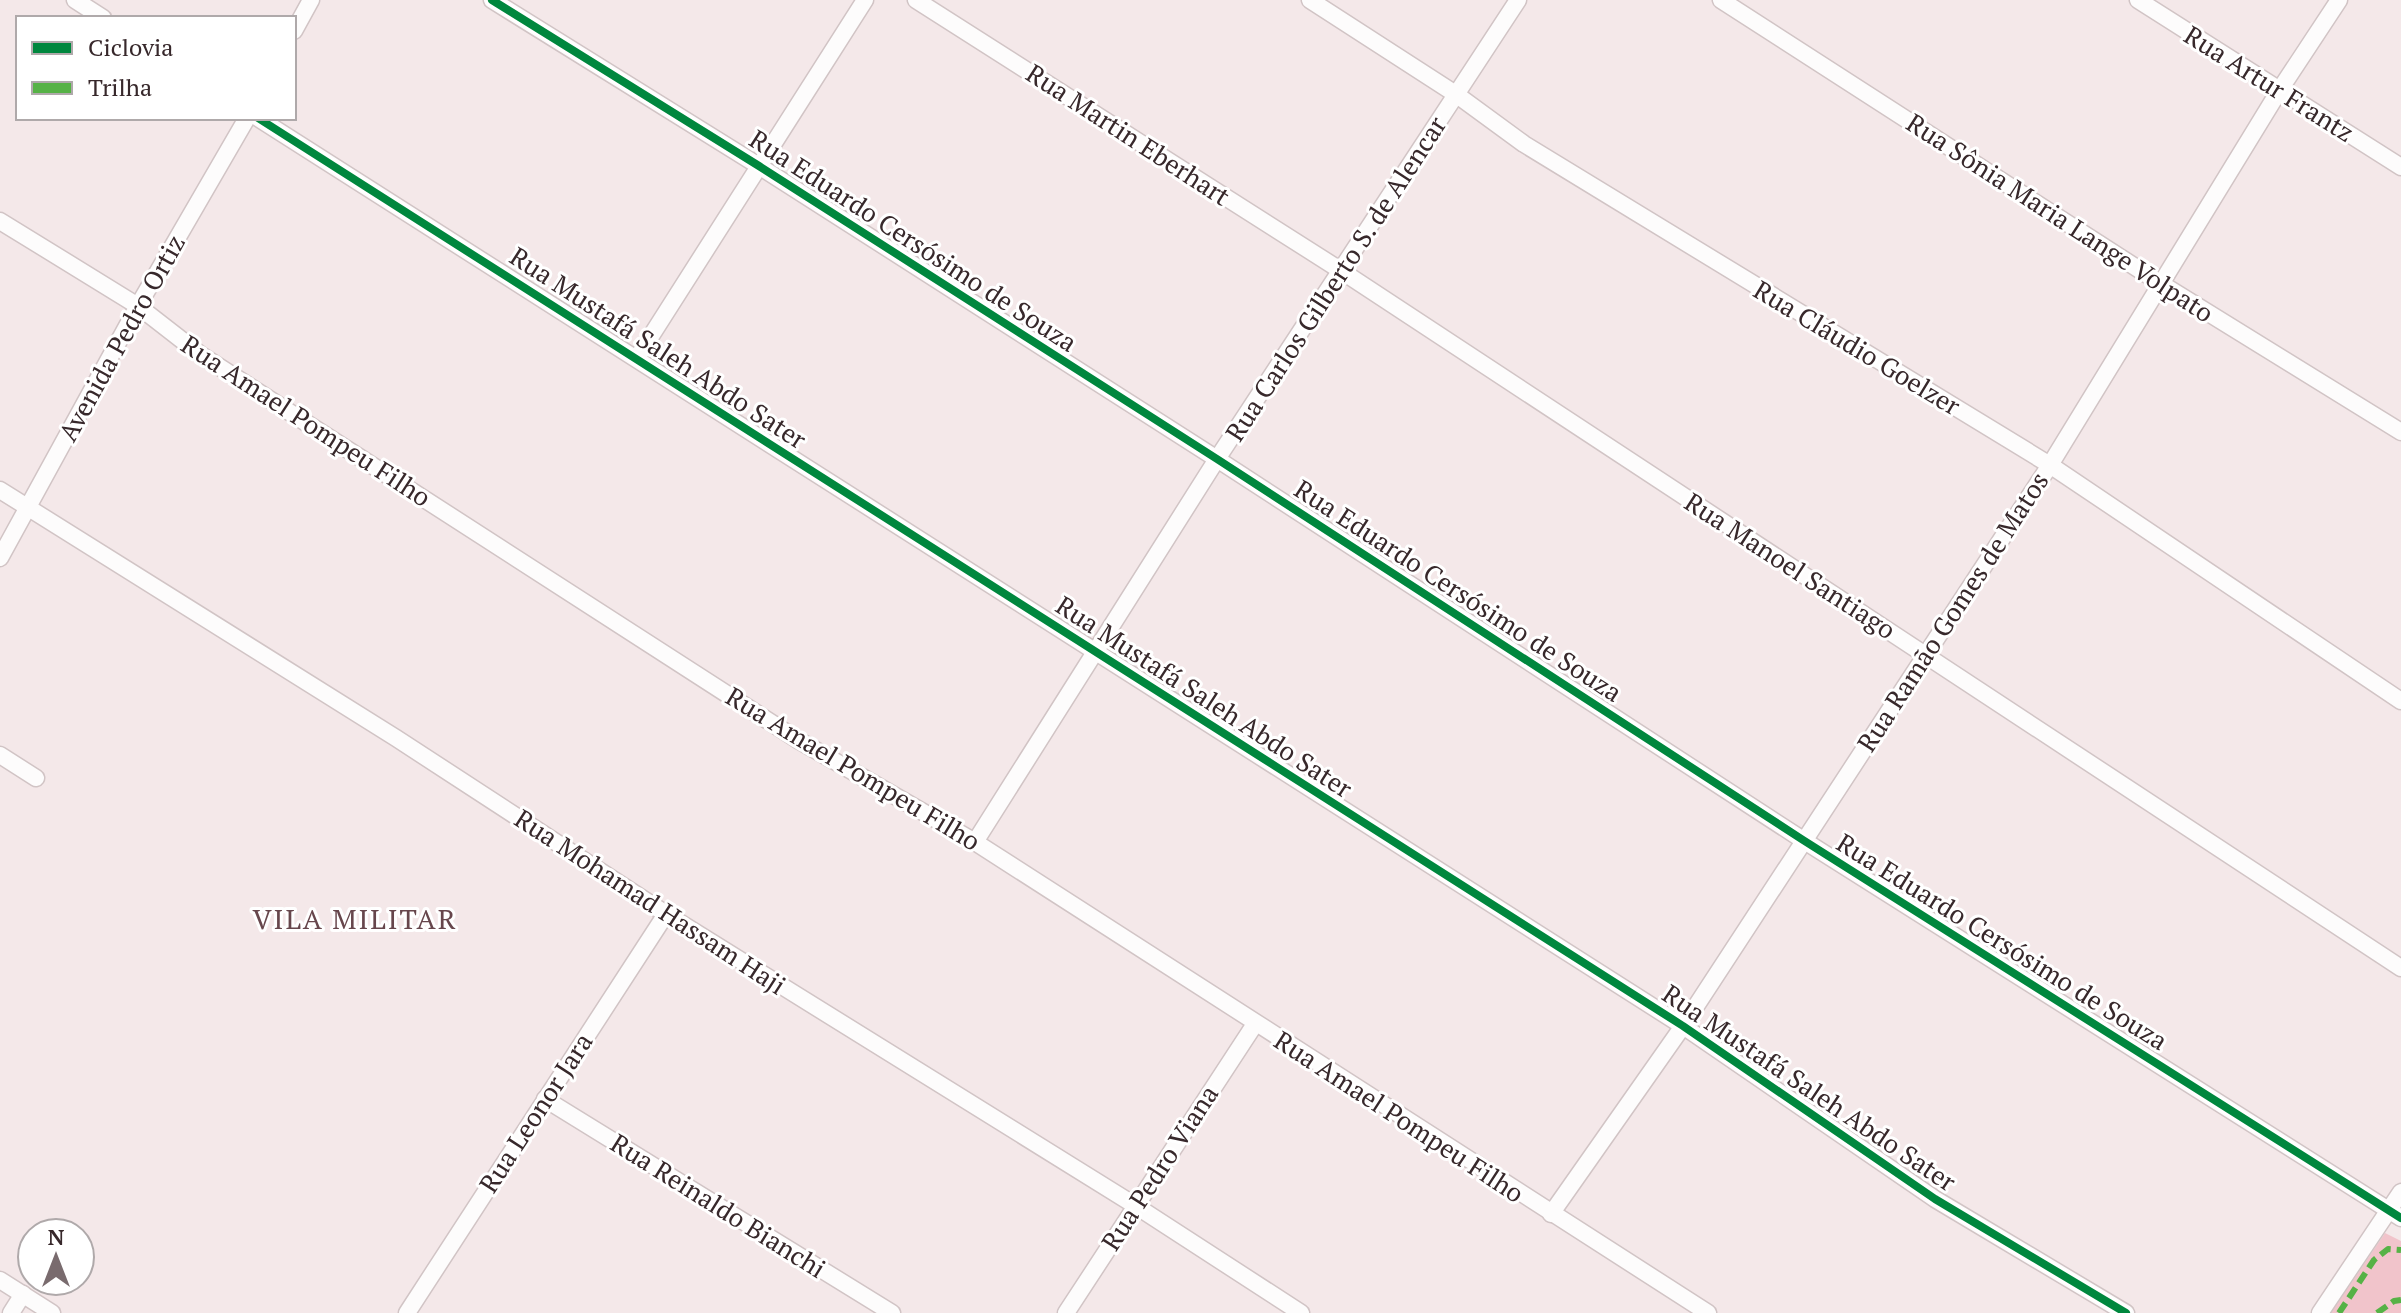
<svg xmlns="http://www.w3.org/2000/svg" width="2401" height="1313" font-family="'PT Serif',serif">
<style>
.green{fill:#f1c4cb}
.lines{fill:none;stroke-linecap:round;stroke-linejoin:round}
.street-casing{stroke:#d1c4c5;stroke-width:19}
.street{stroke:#fdfcfc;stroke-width:16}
.quiet{stroke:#56b246;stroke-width:6;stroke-dasharray:12 6;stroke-linecap:butt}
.cycleway-casing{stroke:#fff;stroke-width:13}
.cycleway{stroke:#00873e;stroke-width:8}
.labels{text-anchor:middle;stroke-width:6;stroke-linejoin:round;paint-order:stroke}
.street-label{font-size:26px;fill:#37282b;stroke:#fff}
.neighbourhood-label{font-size:28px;letter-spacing:2px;fill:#67464c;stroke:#fff}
</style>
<rect width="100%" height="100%" fill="#f4e8e9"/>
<!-- green -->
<polygon class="green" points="2385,1233 2401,1241 2401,1313 2331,1313"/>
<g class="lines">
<defs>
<g id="street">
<polyline points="75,0 103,18"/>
<polyline points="492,0 759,166 1217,459 1803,840 2401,1218"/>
<polyline points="916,0 1340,270 2401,968"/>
<polyline points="1310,0 1457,95 1524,144 2050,465 2401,701"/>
<polyline points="1721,0 2160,283 2401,432"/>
<polyline points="2138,0 2401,167"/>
<polyline points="294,31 311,0"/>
<polyline points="258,118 1683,1026 1935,1199 2126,1313"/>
<polyline points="0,221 138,306 201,355 798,740 975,842 1708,1313"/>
<polyline points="637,358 865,0"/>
<polyline points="0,490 396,738 666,914 1136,1206 1301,1313"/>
<polyline points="0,558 138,306 247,118"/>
<polyline points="0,755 36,778"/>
<polyline points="975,842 1217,459 1518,0"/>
<polyline points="545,1099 892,1313"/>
<polyline points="1551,1214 1683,1026 2050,465 2279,91 2339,0"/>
<polyline points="0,1280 52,1313"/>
<polyline points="11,1313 23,1294"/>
<polyline points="407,1313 666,914"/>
<polyline points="1066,1313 1255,1024"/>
<polyline points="2320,1313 2401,1192"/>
</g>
</defs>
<!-- street casing -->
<use href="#street" class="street-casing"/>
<!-- street -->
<use href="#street" class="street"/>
<!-- quiet -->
<g class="quiet">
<polyline points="2339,1313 2374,1260 2388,1249 2401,1250"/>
<polyline points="2377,1313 2394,1301 2401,1300"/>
</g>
<defs>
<g id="cycleway">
<polyline points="492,0 759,166 1217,459 1803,840 2401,1218"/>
<polyline points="258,118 1683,1026 1935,1199 2126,1313"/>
</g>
</defs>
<!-- cycleway casing -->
<use href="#cycleway" class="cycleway-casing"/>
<!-- cycleway -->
<use href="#cycleway" class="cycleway"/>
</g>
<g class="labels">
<!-- street labels -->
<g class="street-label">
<text transform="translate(2269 84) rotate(32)" y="9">Rua Artur Frantz</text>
<text transform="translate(1128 135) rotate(33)" y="9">Rua Martin Eberhart</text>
<text transform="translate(2060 218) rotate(33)" y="9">Rua Sônia Maria Lange Volpato</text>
<text transform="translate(913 241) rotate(33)" y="9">Rua Eduardo Cersósimo de Souza</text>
<text transform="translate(1336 279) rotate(-57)" y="9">Rua Carlos Gilberto S. de Alencar</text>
<text transform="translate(122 338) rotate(-61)" y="9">Avenida Pedro Ortiz</text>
<text transform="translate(658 348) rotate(33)" y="9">Rua Mustafá Saleh Abdo Sater</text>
<text transform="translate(1857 348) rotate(31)" y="9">Rua Cláudio Goelzer</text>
<text transform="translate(306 421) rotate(33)" y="9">Rua Amael Pompeu Filho</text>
<text transform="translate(1790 566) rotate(33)" y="9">Rua Manoel Santiago</text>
<text transform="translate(1458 591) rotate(33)" y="9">Rua Eduardo Cersósimo de Souza</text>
<text transform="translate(1953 612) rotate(-57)" y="9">Rua Ramão Gomes de Matos</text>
<text transform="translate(1204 697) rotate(33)" y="9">Rua Mustafá Saleh Abdo Sater</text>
<text transform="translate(853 769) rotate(31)" y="9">Rua Amael Pompeu Filho</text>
<text transform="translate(650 902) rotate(33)" y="9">Rua Mohamad Hassam Haji</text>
<text transform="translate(2002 942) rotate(32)" y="9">Rua Eduardo Cersósimo de Souza</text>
<text transform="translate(1809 1088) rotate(34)" y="9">Rua Mustafá Saleh Abdo Sater</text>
<text transform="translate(536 1113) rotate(-57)" y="9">Rua Leonor Jara</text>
<text transform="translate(1399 1117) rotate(33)" y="9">Rua Amael Pompeu Filho</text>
<text transform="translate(1160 1168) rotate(-57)" y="9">Rua Pedro Viana</text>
<text transform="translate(718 1206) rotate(32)" y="9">Rua Reinaldo Bianchi</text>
</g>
<!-- neighbourhood labels -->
<g class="neighbourhood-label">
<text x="355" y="929">VILA MILITAR</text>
</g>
</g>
<!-- legend -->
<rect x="16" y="16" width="280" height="104" fill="#ffffff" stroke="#afa9aa" stroke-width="2"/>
<rect x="32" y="42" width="40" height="12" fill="#00873e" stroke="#afa9aa" stroke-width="2"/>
<text x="88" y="56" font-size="24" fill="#37282b">Ciclovia</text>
<rect x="32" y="82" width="40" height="12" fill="#56b246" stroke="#afa9aa" stroke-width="2"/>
<text x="88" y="96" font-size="24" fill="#37282b">Trilha</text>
<!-- north arrow -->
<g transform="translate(56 1257)"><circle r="38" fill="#ffffff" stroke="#afa9aa" stroke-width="2"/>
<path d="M0-6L14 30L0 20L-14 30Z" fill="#796b6e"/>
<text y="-12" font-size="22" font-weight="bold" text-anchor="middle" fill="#37282b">N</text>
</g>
</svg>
